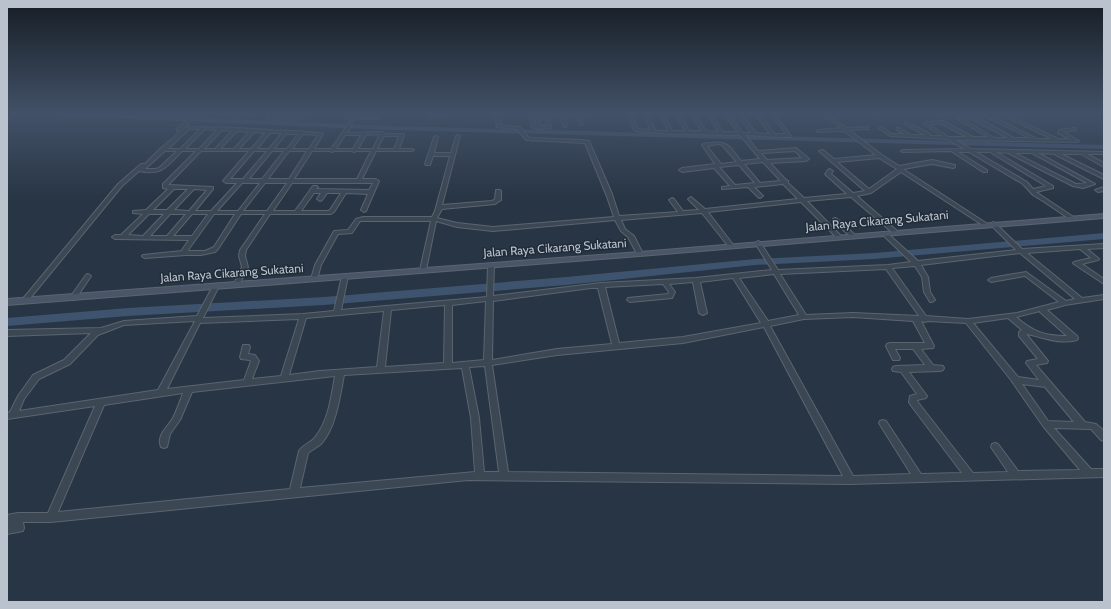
<svg xmlns="http://www.w3.org/2000/svg" width="1111" height="609" font-family="Cabin,sans-serif">
<style>
.lines{fill:none;stroke-linecap:round;stroke-linejoin:round}
.river{fill:#3e536d;fill-rule:evenodd}
.minor-casing{stroke:#5b6571;stroke-width:2}
.tertiary-casing{stroke:#5b6571;stroke-width:2}
.secondary-casing{stroke:#5b6571;stroke-width:2}
.minor{fill:#3c4754;fill-rule:evenodd}
.tertiary{fill:#3c4754;fill-rule:evenodd}
.secondary{fill:#4a5667;fill-rule:evenodd}
.labels{text-anchor:middle;stroke-width:3;stroke-linejoin:round;paint-order:stroke}
.street-label{font-size:12px;fill:#bac2cd;stroke:#212c39}
</style>
<rect width="100%" height="100%" fill="#283544"/>
<g class="lines">
<!-- river -->
<g class="river">
<polygon points="53,114 109,114 393,126 1104,145 1104,149 393,130 57,116"/>
<polygon points="1104,233 1104,239 874,259 755,265 566,285 324,305 128,316 7,326 7,318 128,308 324,297 566,277 755,259 874,253"/>
</g>
<defs>
<g id="minor">
<polygon points="194,114 198,114 181,131 177,131 177,129"/>
<polygon points="203,114 207,114 204,117 202,116"/>
<polygon points="220,114 224,114 221,116 219,115"/>
<polygon points="237,114 241,114 237,118 235,117"/>
<polygon points="253,114 257,114 253,118 251,117"/>
<path d="M269 114H273L272 117 283 118 285 114H289L288 118C297 118 301 114 307 114 299 125 279 121 267 119V118Z"/>
<path d="M377 114H381L379 119H355L347 133 383 132 385 134H404V135L399 149H412L414 150 412 151H376L362 179H376L379 181 366 211 364 212 361 210 368 194 346 193 334 212 331 214H270L246 250 245 256 248 267 239 285 237 286 234 284 242 267 239 256 240 250 265 214H241L218 249 215 252 201 255H186L145 258 143 257 142 256 143 255 182 251V250L189 240 115 239 112 237 115 235H121L143 214 133 213V211L146 210 168 189 163 188V184L196 151H182C167 166 163 176 139 171L122 186 27 302H25L22 300 118 184 141 164H145L160 149 186 127 236 128 284 131 286 130C291 133 299 129 304 132L321 133 323 134 314 149H331L351 120 347 118V116L375 117ZM189 129H200L180 149H168ZM205 129 217 130 199 149H185ZM222 130 232 131 215 149H204ZM237 131 249 132 234 149H220ZM254 132 265 133 251 149H239ZM270 133H282L269 149H257ZM286 134H298L287 149H274ZM303 134 318 135 309 149H292ZM380 134 373 149H358L366 135ZM345 135H361L353 149H336ZM384 136H399L394 149H377ZM165 151H177L159 168 155 169H145ZM201 151H249L223 181 226 183H237L211 211H195L213 189V187L168 185ZM254 151H267L243 179H230ZM272 151H284L262 179H249ZM289 151H307L289 179H268ZM312 151H330L332 152 334 151H352L354 152 356 151H371L357 179H294ZM242 183H260L238 211H217ZM265 183H287L267 211H243ZM292 183H373L369 190 316 189 318 187 317 186H313L295 211H273ZM174 189H188L167 210H153ZM194 189 207 190 189 211 174 210ZM314 193H321L317 199 320 201 322 200 327 193H341L330 210 328 211H301ZM149 214H164L143 236 128 235ZM170 214H186L167 236H150ZM192 214H208L192 236H173ZM214 214H235L214 247 205 251H189L188 250Z"/>
<polygon points="428,114 432,114 433,116 450,114 447,117 431,118 429,118"/>
<path d="M495 114H499L501 125 520 127 529 138 582 140 589 141 612 194 619 216 678 212 669 200 672 198 674 199 683 211 699 210 688 199 691 197 705 209 798 199 783 184 754 187 763 196 760 198 758 197 748 187 722 189V187L730 186 714 168 682 172 679 170 682 168 715 164 702 145C704 143 707 143 711 143 729 140 731 149 741 161L760 159 740 135 671 134 636 131 634 130 627 114H631L638 129 651 130 643 114H647L656 131H668L660 114H664L672 131H685L676 114H680L689 131H702L691 114H695L706 131 719 132 707 114H711L723 132H738L724 114H728L743 133H751L738 114H742L756 133 770 134 755 114H759L775 134H786L771 114H775L791 136V137H774L745 135 758 151 796 148 808 158 809 159 806 161 770 163 786 180 788 181V183L804 198 847 194 826 175 825 174 828 170 830 169 833 171 831 174 853 193 865 191 819 151 823 150 834 159 876 155 844 131 817 132V131L819 130 841 128 823 114H828L846 128 868 127V129H866L849 130 882 155 899 166 932 160 955 165V167L953 168 932 164 903 169 989 225 988 226H984L901 172 871 193 857 196 897 231 898 232 895 234 893 233 851 197 807 201 841 236 842 237 839 239 837 238 801 202 708 212 734 246 731 248 729 247 702 213 621 220 625 229 634 236 643 254 640 256 637 254 628 237 621 231 615 220 493 231 457 227 436 221 426 270 423 272 420 270 431 221H360L352 233 338 234 321 265 317 279 314 281 312 280 311 279 315 265 334 231 348 230 356 219 363 217H432L435 211 450 156H433L430 165H426L425 164 434 137 436 136 438 137 434 153H451L456 136 458 135 460 136 442 205 492 201 495 199 496 190H500L501 191V200L495 204 442 209 437 218 457 223 493 227 614 217 606 194 585 143 526 140 517 129 497 127ZM718 144 722 145 737 162 721 164 707 146ZM795 151 802 158 767 160 761 153ZM879 158 897 169 869 189 837 162ZM763 162 778 178 780 181 760 183 744 164ZM739 165 755 183 735 185 719 167Z"/>
<path d="M530 114H594L592 115 581 116 583 124 581 125 579 124 576 116H564L567 126 565 127 563 126 560 116H549L551 128 539 129 531 127ZM534 116H535L536 126H535ZM539 116H545L547 126H541Z"/>
<polygon points="875,114 881,114 882,115 880,116"/>
<polygon points="939,114 944,114 946,116 942,117"/>
<path d="M986 114H996L992 116 1037 139H1052L1001 114H1006L1058 139H1070L1058 133V132L1059 130 1076 128V130L1064 132 1079 141 1077 142 955 140 971 149 1104 152V154H1087L1104 163V167L1081 154H1061L1104 175V179L1056 155V154L1038 153 1095 184 1083 188 1073 186 1010 154V153L996 152 1053 186V188L1036 192 1075 218V220H1071L1043 201 1033 195 1023 184 969 152H958L987 170V172H983L951 151 903 152 901 151 903 150 964 149 948 139 890 136 878 128 882 127 891 134H905L897 130V128H899L911 135H925L905 124V122H907L930 134V136H942L925 125 926 122 943 121 973 137H988L957 119 959 118 975 117 1014 138H1030L985 116V115ZM972 119 1008 138H994L964 120ZM940 123 967 137H949L929 125ZM976 152H990L1046 186 1033 189 1027 182ZM1015 153H1032L1087 183 1076 184Z"/>
<polygon points="1104,187 1104,191 1098,192 1095,190"/>
<polygon points="835,218 837,219 854,234 855,235 854,236 850,236 833,221 833,219"/>
<path d="M993 222 995 223 1022 249 1104 244V248L1087 249 1098 258 1099 259 1098 260 1082 264 1104 279V284L1074 264 1073 263 1074 262 1091 258 1080 249 1027 253 1082 298 1104 295V299L1065 305 1047 310 1077 336 1078 338 1077 340C1059 345 1043 337 1027 334V335L1048 361 1047 363 1036 365 1085 422 1096 424 1104 431V441L1101 440 1091 429 1054 428 1091 469H1104V477L850 484 468 480 51 522H23L24 528 23 531 7 534V515L18 513H48L95 406 7 419V413L10 412 18 396 33 375 64 360 91 333 7 336V330L101 328 124 321 197 316 213 286 216 284 219 286 203 318 303 314 334 311 342 276 345 274 348 276 341 310 487 297 488 265 491 263 494 265 493 296 601 283 696 278 772 270 755 243 758 241 760 242 778 270 888 265 911 262 882 234 881 233 882 232H886L918 261 1016 250 990 224ZM1020 253 1075 299 1066 301 1026 272 991 278 988 280 991 282 1025 276 1059 302 1017 313 968 319 926 316 892 268 915 266 922 277 924 292 930 302H932L935 300 930 292 928 277 921 265ZM886 269 919 316 853 313 806 315 780 274ZM774 274 799 315 768 321 739 278ZM733 278 761 323 683 337 619 343 605 287 663 284 669 292 668 294 628 298 627 300 630 302 672 298 675 292 669 284 693 282 699 313 703 315 707 313 700 282ZM591 288H598L612 344 557 349 492 360 493 301ZM486 301 484 360 452 363V305ZM445 305 444 363 385 367 391 310ZM384 311 377 367 320 371 289 375 306 318ZM1040 311V312L1067 336C1045 336 1033 332 1016 317ZM853 317 913 321 925 343H890L887 344 886 346 893 360H899L900 358 895 349H913L925 365 896 366 893 367 892 369 893 371 901 372 917 394 910 396 909 402 910 404 962 473 921 474 886 421 883 420 880 421 879 423 911 474 853 476 770 326 804 319ZM1008 318 1022 330 1019 332V336L1038 359 1027 361 1026 363 1039 380 1018 377 973 323ZM299 319 281 376 252 379 259 361 255 355 248 354 250 347 249 345H243L240 357 241 359 250 360 251 361 244 380 167 389 200 323ZM195 321 158 390 19 411 24 399 39 379 70 364 98 335 124 325ZM921 321 925 322 928 321 966 323 1011 380 1043 426 1080 470 1018 471 998 444 995 443 992 444 991 447 1008 472 973 473 917 401V400L926 398 927 396 909 372 940 371 943 370 944 368 943 366 933 365 921 349 933 348 934 346ZM764 327 843 476 508 472 492 365 557 355 683 343ZM485 366 499 472H484L479 418 469 367ZM462 368 471 418 475 472 300 488 308 453C312 450 317 447 321 444 336 428 340 396 344 375ZM335 376C331 397 329 419 316 436 312 443 303 444 299 451L290 489 58 512 104 405 183 393C180 401 177 410 173 418 168 427 156 435 161 447L164 448 167 447 170 434 180 420 192 392ZM1022 384 1045 387 1074 422 1048 421Z"/>
<polygon points="88,274 91,276 75,300 71,300 70,298 71,296 86,275"/>
</g>
<polygon id="tertiary" points="9,114 15,114 7,121 7,116"/>
<polygon id="secondary" points="1104,214 1104,218 640,256 7,305 7,299 640,252"/>
</defs>
<!-- minor casing -->
<use href="#minor" class="minor-casing"/>
<!-- tertiary casing -->
<use href="#tertiary" class="tertiary-casing"/>
<!-- secondary casing -->
<use href="#secondary" class="secondary-casing"/>
<!-- minor -->
<use href="#minor" class="minor"/>
<!-- tertiary -->
<use href="#tertiary" class="tertiary"/>
<!-- secondary -->
<use href="#secondary" class="secondary"/>
</g>
<!-- sky -->
<linearGradient id="sky" x2="0" y2="1"><stop stop-color="#161d25"/><stop offset="0.57" stop-color="#425167"/><stop offset="1" stop-color="#425167" stop-opacity="0"/></linearGradient>
<rect width="1111" height="199" fill="url(#sky)"/>
<g class="labels">
<!-- street labels -->
<g class="street-label">
<text transform="translate(877 221) rotate(-5)" y="4">Jalan Raya Cikarang Sukatani</text>
<text transform="translate(555 248) rotate(-4)" y="4">Jalan Raya Cikarang Sukatani</text>
<text transform="translate(232 273) rotate(-4)" y="4">Jalan Raya Cikarang Sukatani</text>
</g>
</g>
<!-- border -->
<rect width="1111" height="609" fill="none" stroke="#bac2cd" stroke-width="16"/>
</svg>
